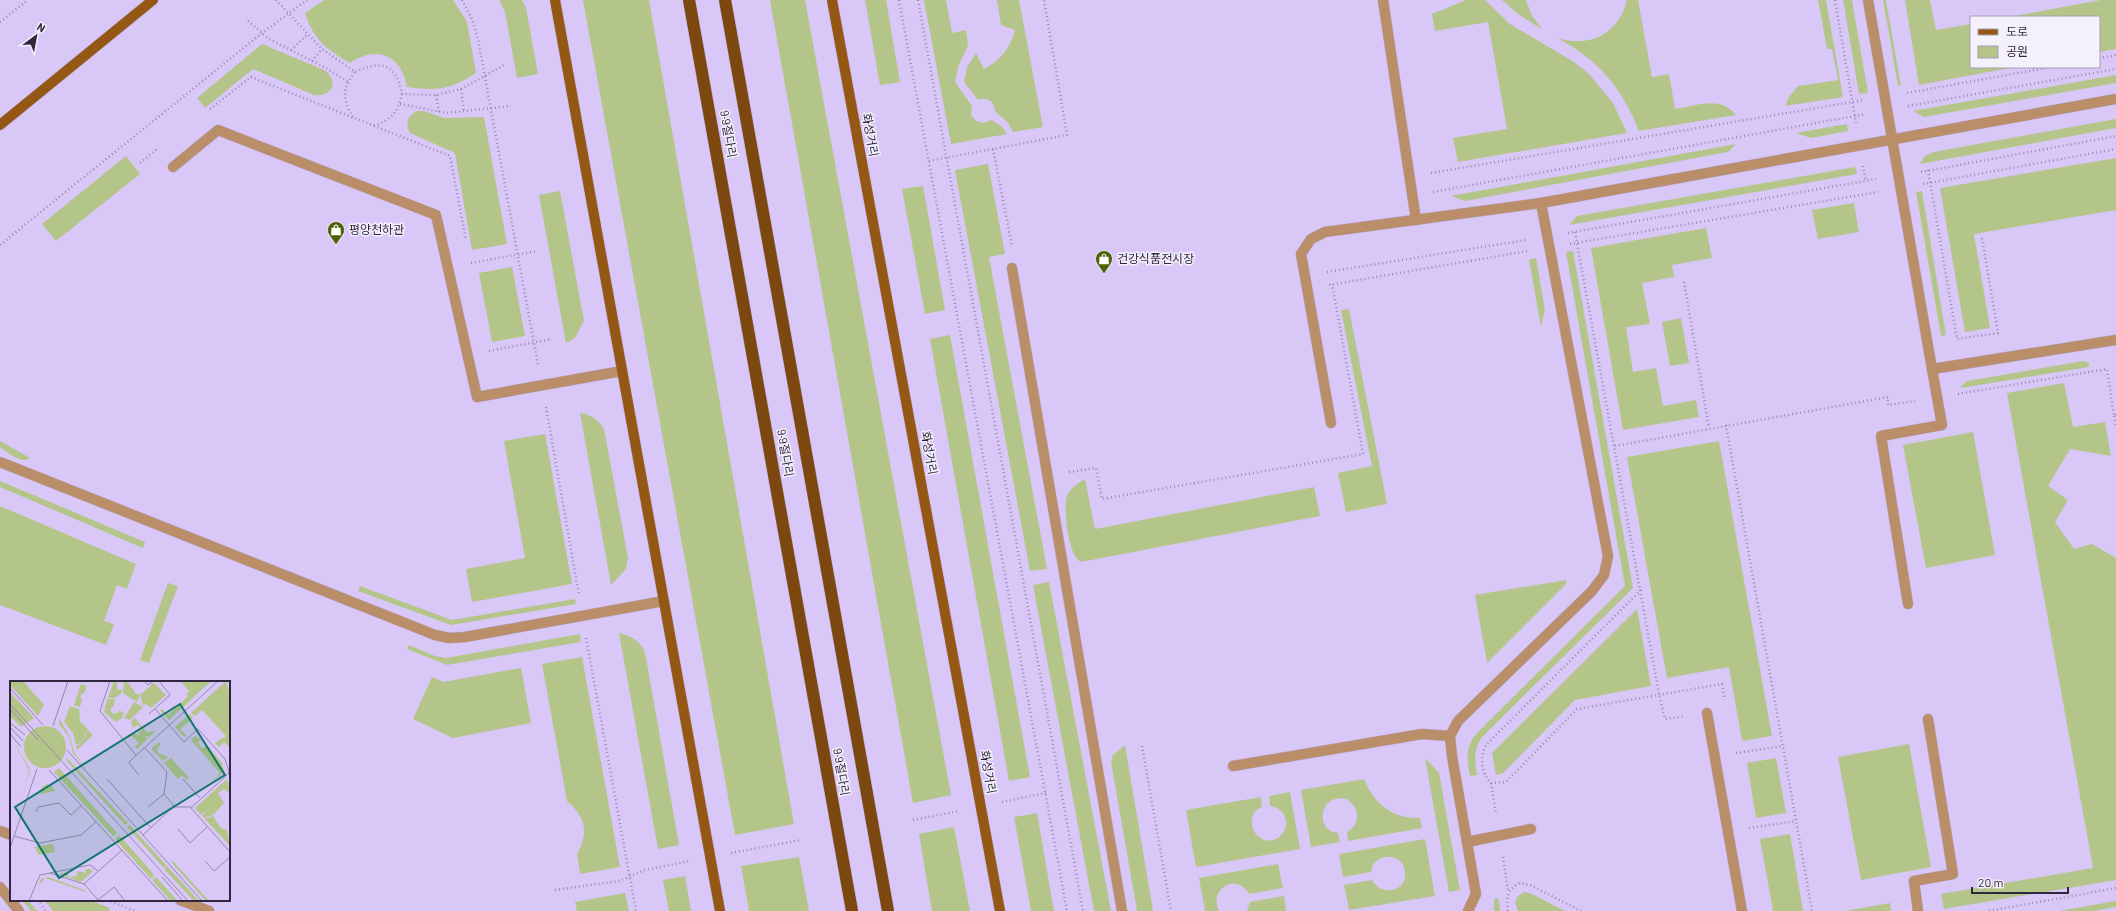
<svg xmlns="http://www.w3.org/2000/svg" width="2116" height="911" font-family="Barlow,'Noto Sans KR',sans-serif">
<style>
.green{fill:#b4c589}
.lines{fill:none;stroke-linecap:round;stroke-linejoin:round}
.minor-casing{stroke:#b7a8d2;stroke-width:11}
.major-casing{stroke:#b7a8d2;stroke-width:11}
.path{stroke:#998bb1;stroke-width:2.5;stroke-dasharray:1 3;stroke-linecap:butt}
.minor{stroke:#b98e69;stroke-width:10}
.major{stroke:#945714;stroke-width:10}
.highway-bridge-casing{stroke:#b7a8d2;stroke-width:13;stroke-linecap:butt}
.highway-bridge{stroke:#7c480f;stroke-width:12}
.labels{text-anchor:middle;stroke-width:3;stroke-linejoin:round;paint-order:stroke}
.street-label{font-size:12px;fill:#30273e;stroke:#f4f0fc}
.poi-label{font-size:12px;fill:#30273e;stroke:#f4f0fc;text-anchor:start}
.inset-road{fill:none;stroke:#9588ad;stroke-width:1}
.view{fill:#0f766e;fill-opacity:0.15;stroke:#0f766e;stroke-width:2}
.inset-edge{fill:none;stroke:#30273e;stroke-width:2}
</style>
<rect width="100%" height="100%" fill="#d9c8f7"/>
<!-- green -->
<g class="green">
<path d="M324 0H453L467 22 476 73C450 90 437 91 407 87 401 55 377 45 350 63 327 50 313 39 305 13Z"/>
<polygon points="499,0 522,0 526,8 538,74 517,78 505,12"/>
<polygon points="583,0 649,0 794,824 735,835"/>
<polygon points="770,0 805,0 951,795 913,803"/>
<polygon points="865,0 886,0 900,82 880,85"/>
<polygon points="924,0 946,0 952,33 966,30 968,46 959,64 955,82 972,106 971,115 976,121 984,123 992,120 1002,127 1007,134 951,144"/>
<path d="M997 0H1019L1043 127 1013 132 1008 123 995 111C995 102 987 96 978 100L964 82 967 67 976 53 984 69C1001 60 1010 48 1015 30L1001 25Z"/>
<polygon points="1466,0 1485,0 1510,24 1574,62 1589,74 1613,103 1627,133 1458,162 1453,138 1507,129 1488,22 1435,31 1432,14"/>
<polygon points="1502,0 1526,0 1532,16 1543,30 1518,14"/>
<path d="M1627 0H1638L1652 77 1669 74 1675 109C1697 106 1720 95 1736 115L1639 131C1622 88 1599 60 1557 38 1591 48 1618 34 1627 0Z"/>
<polygon points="1818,0 1826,0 1843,97 1785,106 1789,97 1798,86 1838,80 1832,49 1827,49"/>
<polygon points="1843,0 1852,0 1868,93 1859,94"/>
<polygon points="1883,0 1886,0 1901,86 1898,86"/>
<polygon points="1905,0 1930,0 1936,30 1971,24 1971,67 2015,67 1919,85"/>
<polygon points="2101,0 2116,0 2116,49 2099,52 2099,17 2009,17"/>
<path d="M262 44 324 70C340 81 332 97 314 95L253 69 205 108 197 98Z"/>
<polygon points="2116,75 2116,83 1924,117 1913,111"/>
<path d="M417 111H424L444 118 484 117 507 244 472 250 455 153 410 133C405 123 407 116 417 111Z"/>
<polygon points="2116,119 2116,128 1920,164 1925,156 1934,152"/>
<polygon points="1847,124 1848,131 1811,138 1796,133"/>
<polygon points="1736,144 1728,152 1465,201 1451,196"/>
<polygon points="126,156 140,174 56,241 42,224"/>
<polygon points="2116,158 2116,210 1974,234 1990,328 1965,332 1940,188"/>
<polygon points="988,164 1005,254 989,257 1047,569 1030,571 955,170"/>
<polygon points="1855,167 1857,174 1569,225 1577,216"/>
<polygon points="923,186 945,310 925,314 902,189"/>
<polygon points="560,191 584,321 575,338 566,343 539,195"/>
<polygon points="1922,191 1946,335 1941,336 1916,192"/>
<polygon points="1854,203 1859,232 1818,239 1812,210"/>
<polygon points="1706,228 1712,258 1672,265 1674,277 1642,283 1650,324 1626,327 1633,372 1656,368 1663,406 1696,400 1699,417 1623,430 1591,248"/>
<path d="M1573 251 1633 588 1482 737C1473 750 1475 760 1477 775L1470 776C1467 759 1465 747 1477 733L1625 586 1566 252Z"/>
<polygon points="1536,258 1545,310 1541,327 1529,260"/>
<polygon points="512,267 525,336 492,342 479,273"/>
<polygon points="1349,309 1387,504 1346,512 1338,473 1372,466 1341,310"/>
<polygon points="1681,318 1689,363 1670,366 1662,322"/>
<polygon points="950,335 1030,777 1009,781 930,339"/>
<polygon points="2083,361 2089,363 2089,367 1961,388 1961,386 1967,381"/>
<polygon points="2064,383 2073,427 2105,422 2111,456 2070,449 2048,486 2068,500 2055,522 2074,549 2092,544 2116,558 2116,880 1944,909 1941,894 2093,868 2007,393"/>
<path d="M580 413C591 414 598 420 604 429L628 558 626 569 611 585Z"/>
<polygon points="1973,432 1995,555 1926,568 1903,445"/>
<polygon points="545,434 572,584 472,602 466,569 525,558 504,441"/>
<path d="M0 441 30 458C22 465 7 452 0 447Z"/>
<polygon points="1719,441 1772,736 1742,741 1729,667 1667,678 1627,457"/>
<path d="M1085 479 1095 529 1314 487 1320 516 1081 562C1068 556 1063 509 1067 496 1070 488 1078 483 1085 479Z"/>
<polygon points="0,481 145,542 143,548 0,487"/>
<polygon points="0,506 136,564 127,589 117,585 104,621 114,624 106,645 0,605"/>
<polygon points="1566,580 1566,584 1487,663 1475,595"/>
<polygon points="1049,582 1111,911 1094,911 1033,585"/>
<polygon points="168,583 178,586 149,663 140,660"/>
<polygon points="360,586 452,620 575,599 576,604 451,625 358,591"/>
<polygon points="1637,609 1651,686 1575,700 1503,773 1496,775 1492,753"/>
<path d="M619 633C631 636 639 640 645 652L679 845 658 849Z"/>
<polygon points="580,634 581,642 447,665 407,649 409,645 435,656 446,658"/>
<path d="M582 657 620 867 580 874 577 854C589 833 586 817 567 801L542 664Z"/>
<polygon points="521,668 531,723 453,738 413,719 432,677 443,682"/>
<polygon points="1909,744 1931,867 1861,880 1838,757"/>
<polygon points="1125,745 1153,911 1137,911 1111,762 1113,755"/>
<polygon points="1425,758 1439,773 1460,890 1449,892"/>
<polygon points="1776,758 1786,813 1756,818 1747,763"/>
<path d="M1364 779C1374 804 1393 819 1420 818L1422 828 1348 841 1347 832C1366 823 1356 793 1335 799 1317 805 1319 832 1338 833L1340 842 1311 847 1301 790Z"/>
<path d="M1290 792 1300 849 1196 867 1186 810 1261 797 1262 807C1241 815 1255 848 1276 839 1282 836 1285 831 1286 825 1287 815 1280 807 1270 806L1269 796Z"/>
<polygon points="1037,813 1054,911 1031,911 1014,817"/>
<polygon points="954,827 970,911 932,911 919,834"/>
<polygon points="1790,834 1803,911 1773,911 1760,839"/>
<path d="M1425 839 1435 896 1349 910 1344 885 1372 880C1381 897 1408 892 1405 871 1402 851 1373 853 1371 872L1343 877 1339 854Z"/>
<polygon points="799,857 809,911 749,911 741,866"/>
<path d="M1278 864 1283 888 1249 894C1238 873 1208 887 1219 911H1205L1199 878Z"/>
<polygon points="685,876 691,911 669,911 663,880"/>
<polygon points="1524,892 1532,894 1565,911 1518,911 1515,902 1518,896"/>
<polygon points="625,893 629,911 577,911 575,902"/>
<polygon points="1284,896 1286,911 1247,911 1250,902"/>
<polygon points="1496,898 1499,900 1500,911 1494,911 1494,900"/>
<polygon points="22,900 28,900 37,911 31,911"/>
<polygon points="44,900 90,900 110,908 109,911 53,911"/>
<polygon points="2116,901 2116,907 2093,911 2059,911"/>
<polygon points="1890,903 1891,911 1845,911"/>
</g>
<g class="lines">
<defs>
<g id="minor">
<polyline points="1383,0 1416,220"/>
<polyline points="1868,0 1932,369 2116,340"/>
<polyline points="173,167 218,130 436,215 477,397 622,371"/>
<polyline points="1012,268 1122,911"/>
<polyline points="1331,423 1301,254 1311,239 1325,232 1541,203 2116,99"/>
<polyline points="0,462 435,635 449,638 465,637 664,601"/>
<polyline points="1908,604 1881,436 1942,425 1932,369"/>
<polyline points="1707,713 1742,911"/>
<polyline points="1233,766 1422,734 1450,736"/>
<polyline points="0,831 11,835"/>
<polyline points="1467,842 1531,829"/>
<polyline points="0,887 19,911"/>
<polyline points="180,900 209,911"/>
<polyline points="1468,911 1476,894 1452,756 1450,736 1458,721 1592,591 1604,575 1608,556 1541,203"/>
<polyline points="1918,911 1914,881 1953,874 1928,719"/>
</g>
<g id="major">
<polyline points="555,0 720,911"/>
<polyline points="832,0 1000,911"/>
<polyline points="0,125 153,0"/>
</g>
</defs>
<!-- minor casing -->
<use href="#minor" class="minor-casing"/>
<!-- major casing -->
<use href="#major" class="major-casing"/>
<!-- path -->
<g class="path">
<path d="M276 0 322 49 355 72C381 60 396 63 402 94L436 95 461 89 504 65"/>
<polyline points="462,0 472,19 478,39 538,365"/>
<polyline points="899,0 1067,911"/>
<polyline points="918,0 1083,911"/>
<polyline points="1835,0 1856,123"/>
<polyline points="248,21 269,39 326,68 348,82"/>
<polyline points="0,22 28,0"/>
<polyline points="291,50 307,35"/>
<polyline points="2099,58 2116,55"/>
<polyline points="312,61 322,49"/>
<polyline points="461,89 464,112"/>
<polyline points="1907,93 2051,67"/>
<polyline points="436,95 439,112"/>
<polyline points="400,104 446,113 511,106"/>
<polyline points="1908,106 2116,69"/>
<polyline points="210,109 251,77 450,156 466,240"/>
<path d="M353 117C342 99 342 89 355 72"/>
<path d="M374 126C391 120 398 112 402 94"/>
<polyline points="993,149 1012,246"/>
<polyline points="929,161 1067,135 1044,0"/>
<polyline points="140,163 157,149"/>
<polyline points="1863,166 1866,181"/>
<polyline points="1928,170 1957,339 1998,333 1982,238"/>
<polyline points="1921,172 2116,136"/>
<polyline points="1431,173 1864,100"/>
<polyline points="1923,184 2116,149"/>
<polyline points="1433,192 1866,114"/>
<polyline points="1575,232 1659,694 1665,719 1685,716"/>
<polyline points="1568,233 1876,179"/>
<polyline points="1570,244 1878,192"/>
<polyline points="0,245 262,33 307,0"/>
<polyline points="471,263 537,251"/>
<polyline points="1327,272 1526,240"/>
<polyline points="1684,282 1709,428"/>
<polyline points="1329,285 1528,251"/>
<polyline points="489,351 552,339"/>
<polyline points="1958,394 2107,369 2114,416 2116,415"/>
<polyline points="546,407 579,595"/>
<polyline points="2114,416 2116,426"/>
<polyline points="1726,425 1812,911"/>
<polyline points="1615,446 1888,397 1888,405 1915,401"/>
<polyline points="1069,472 1096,468 1102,499 1363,454 1332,284"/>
<path d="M1641 590 1487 744C1479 756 1481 773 1491 783L1506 782 1577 709 1722 684 1725 700"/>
<polyline points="586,638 636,911"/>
<polyline points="1142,746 1171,911"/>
<polyline points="1736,753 1783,746"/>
<polyline points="1491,783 1496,814"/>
<polyline points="1002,802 1046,793"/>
<polyline points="913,820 959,811"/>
<polyline points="1749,828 1796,821"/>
<polyline points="731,853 801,840"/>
<polyline points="1503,857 1508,892"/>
<polyline points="555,890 619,881 645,870 689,861"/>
<polyline points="107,900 135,911"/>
<polyline points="40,903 46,911"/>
<path d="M1508 911C1506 898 1507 889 1520 883L1530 885 1581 911"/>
<polyline points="1989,911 2116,888"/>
</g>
<!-- minor -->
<use href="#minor" class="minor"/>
<!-- major -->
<use href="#major" class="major"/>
<defs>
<g id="highway-bridge">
<polyline points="689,0 852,911"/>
<polyline points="725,0 888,911"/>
</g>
</defs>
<!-- highway-bridge casing -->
<use href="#highway-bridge" class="highway-bridge-casing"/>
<!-- highway-bridge -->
<use href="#highway-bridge" class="highway-bridge"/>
</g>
<!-- icons -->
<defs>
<symbol id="shop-pin" viewBox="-11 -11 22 30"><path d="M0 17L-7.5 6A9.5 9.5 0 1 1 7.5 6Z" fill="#4f6107" stroke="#f4f0fc"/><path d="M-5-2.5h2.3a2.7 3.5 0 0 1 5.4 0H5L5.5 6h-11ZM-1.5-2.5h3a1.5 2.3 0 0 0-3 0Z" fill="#fff"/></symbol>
</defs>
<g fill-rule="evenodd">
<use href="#shop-pin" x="326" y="220" width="20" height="27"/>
<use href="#shop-pin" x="1094" y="249" width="20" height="27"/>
</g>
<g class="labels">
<!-- street labels -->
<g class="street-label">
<text transform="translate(728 134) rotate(80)" y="4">9·9절다리</text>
<text transform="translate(870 135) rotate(80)" y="4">화성거리</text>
<text transform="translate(785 453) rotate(80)" y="4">9·9절다리</text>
<text transform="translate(929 453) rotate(80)" y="4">화성거리</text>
<text transform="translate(841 772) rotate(80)" y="4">9·9절다리</text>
<text transform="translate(988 772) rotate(80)" y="4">화성거리</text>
</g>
<!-- poi labels -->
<g class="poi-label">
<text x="349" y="234">평양천하관</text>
<text x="1117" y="263">건강식품전시장</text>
</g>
</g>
<!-- overview -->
<g transform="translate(10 681)">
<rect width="220" height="220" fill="#d9c8f7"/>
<path d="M0 0 14 1 34 24 28 35 0 4ZM104 0 107 2V8L112 9V12L105 17H98ZM106 0H117L126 13H130L127 21 113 12 114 2ZM173 0H201L159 39 150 29 152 28 158 34 178 15 176 13 179 10 172 2ZM216 0 220 13V67L214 61 209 66 205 62 216 55 192 29 185 35 181 32ZM144 2 156 14 141 27 136 23 133 25 130 14ZM71 3 77 5 74 12 70 15 72 19 70 26 64 24ZM0 11 24 37 11 46 0 35ZM97 18H105L104 25 100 28 102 32 106 33 109 30 114 31 112 37 106 41 94 31ZM124 21 133 26 120 39 114 37ZM60 25 69 28 70 40 78 48 70 62 66 64 63 52 54 41ZM180 33 183 37 170 48 176 54 174 56 165 46ZM49 37 60 56 64 71 78 90 63 72 59 56 49 43ZM125 37 137 51 146 50 139 56 128 53 132 48 128 44 123 47 121 40ZM14 66a21 21 0 1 1 42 0a21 21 0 1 1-42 0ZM78 49 83 54 67 69 66 65 70 63ZM120 53 132 54 138 57 127 68 125 66 129 62 122 55 117 57ZM185 55 192 59 188 60 191 67 198 65 212 82 214 90 201 102 210 92 181 59ZM2 58 20 88 12 120 19 89ZM149 61 151 63 147 68 148 72 158 76 153 80 141 68ZM57 77 118 142 115 144 56 79ZM161 77 179 97 177 99 172 94 168 98 154 82ZM49 87 107 152 103 155 44 91ZM217 98 220 112 214 108 208 112 214 122 203 134 194 137 192 135 198 129 191 134 185 127ZM37 103 42 105 45 110 30 113 32 106ZM203 135 211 147 217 149 220 165 195 138ZM120 144 156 184 154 187 117 146ZM109 154 142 191 144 195 141 198 105 158ZM43 163 45 171 29 174 24 166ZM163 180 199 220H196L161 181ZM157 185 189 220H184L154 188ZM75 188H80L83 190 71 201 49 193 58 192 59 196 67 195V190L76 192ZM38 196 74 209 76 211 35 197 28 206 31 198ZM146 196 168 220H161L142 199Z" fill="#b4c589"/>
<path class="inset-road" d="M100 0 90 30 126 74M134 0 138 4 144 0M0 7 33 44M0 23 178 220M0 28 28 59M145 28 174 61 188 48 215 78 220 94M139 33 160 14 149 0M0 42 15 54M43 45 58 0M0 46 13 60M0 53 11 66M57 69 192 220M39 89 158 220M219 92 181 127 220 171M129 94 119 82 120 80 208 0M97 98 141 147M173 98 190 117M138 126 154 113M164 126H181M26 131 28 126 49 122 61 134 71 125M168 148 180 162 197 146M133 154 164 125 154 113 157 91 135 67M4 155 30 162 71 154 86 141M0 167 27 88M195 180 204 190 220 176M40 192 74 203 112 169M152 196 173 220M74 203 89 220M88 219 104 206 115 220M19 220 30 194 80 184 88 190"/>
<path class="view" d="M170 23 215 94 49 197 5 126Z"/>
<rect width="220" height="220" class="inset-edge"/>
</g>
<!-- legend -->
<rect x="1970" y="16" width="130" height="52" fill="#f4f0fc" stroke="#a6a0b0"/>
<rect x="1978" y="29" width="20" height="6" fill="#945714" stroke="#a6a0b0"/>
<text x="2006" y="36" font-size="12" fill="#30273e">도로</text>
<rect x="1978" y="46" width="20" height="12" fill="#b4c589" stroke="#a6a0b0"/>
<text x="2006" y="56" font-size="12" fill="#30273e">공원</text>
<!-- north arrow -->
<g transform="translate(36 36) rotate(32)" stroke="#f4f0fc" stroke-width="3" paint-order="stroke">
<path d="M0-3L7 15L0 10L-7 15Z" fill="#30273e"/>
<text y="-6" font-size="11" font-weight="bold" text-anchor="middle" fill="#30273e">N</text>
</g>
<!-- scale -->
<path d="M1972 887v6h96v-6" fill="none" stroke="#30273e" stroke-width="2"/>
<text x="1978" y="887" font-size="12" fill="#30273e" stroke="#f4f0fc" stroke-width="3" paint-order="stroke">20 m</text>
</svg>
